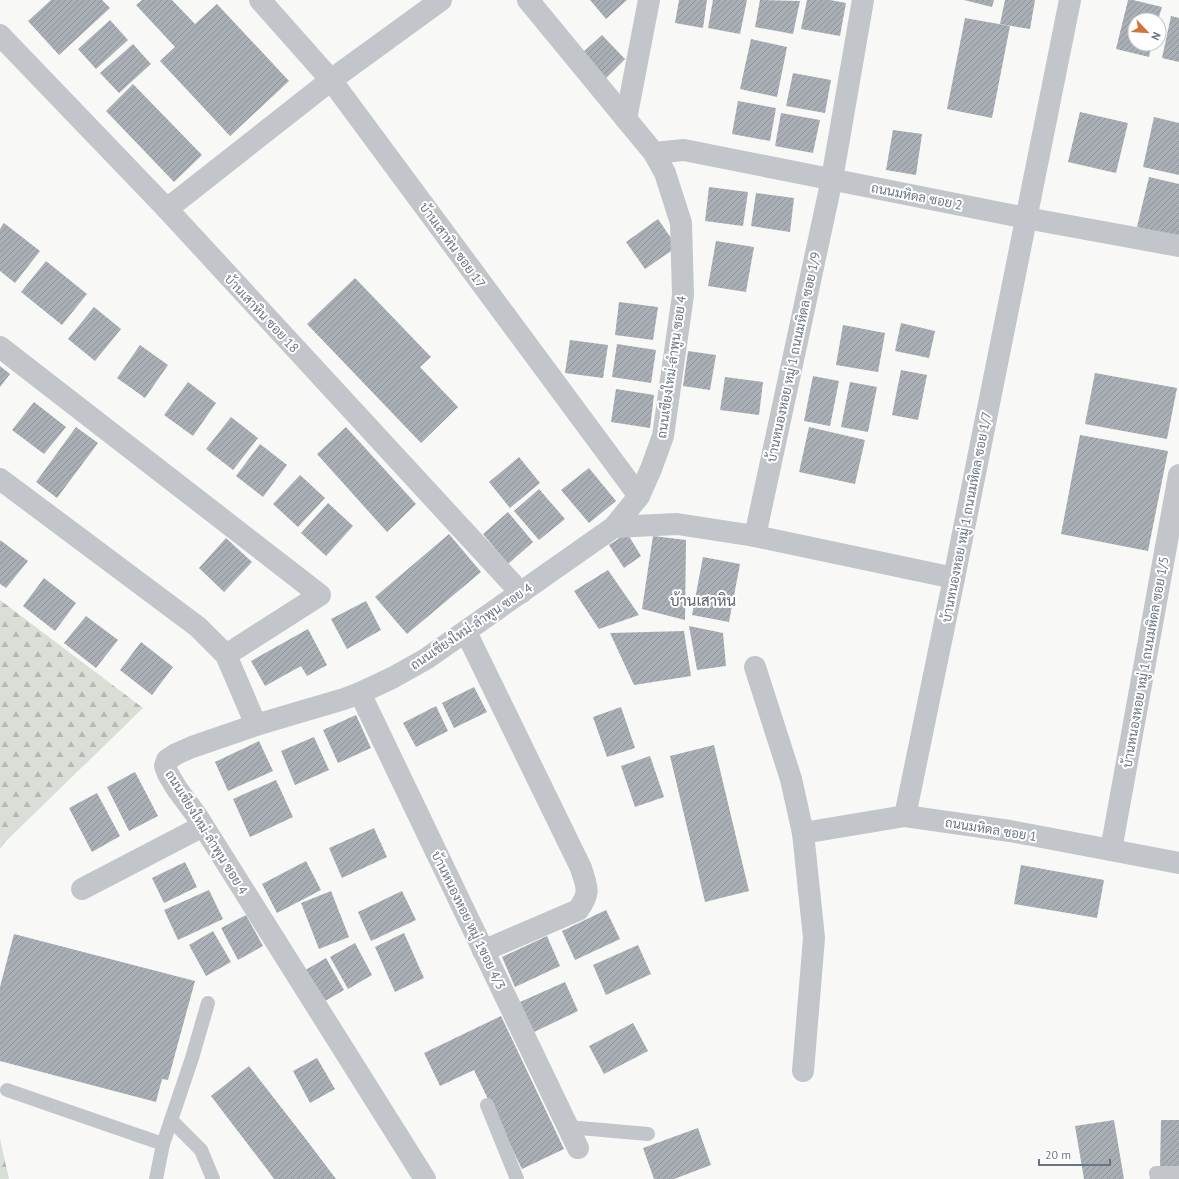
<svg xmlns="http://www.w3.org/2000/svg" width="1179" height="1179" font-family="'PT Sans',Sarabun,sans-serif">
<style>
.forest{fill:url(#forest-firs)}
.building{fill:url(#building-hatch)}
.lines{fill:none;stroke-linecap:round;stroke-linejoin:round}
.service{stroke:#c2c5c9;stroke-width:14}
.minor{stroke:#c2c5c9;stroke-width:22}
.labels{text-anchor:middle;stroke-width:4;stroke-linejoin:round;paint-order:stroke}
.street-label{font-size:13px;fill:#6a7584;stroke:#fff}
.quarter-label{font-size:15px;fill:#575f6a;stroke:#fff}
</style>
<defs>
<pattern id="forest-firs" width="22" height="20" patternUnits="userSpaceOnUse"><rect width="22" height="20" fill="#d9ded7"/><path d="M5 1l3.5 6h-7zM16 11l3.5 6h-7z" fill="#b4b9b4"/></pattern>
<pattern id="building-hatch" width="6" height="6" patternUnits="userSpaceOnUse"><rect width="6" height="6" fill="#aaafb6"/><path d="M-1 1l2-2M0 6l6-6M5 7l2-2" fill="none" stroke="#8e939a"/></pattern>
</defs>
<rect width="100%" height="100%" fill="#f8f8f6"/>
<!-- forest -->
<g class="forest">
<polygon points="0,600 143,708 5,842 0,849"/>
<polygon points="0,1139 9,1179 0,1179"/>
</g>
<!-- building -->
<g class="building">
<polygon points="51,0 102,0 110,8 59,55 28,21"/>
<polygon points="142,0 172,0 195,24 217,4 289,81 230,136 160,61 175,47 136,5"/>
<polygon points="590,0 627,0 606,19"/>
<polygon points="679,0 707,0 703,28 675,23"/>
<polygon points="713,0 747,0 740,34 708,28"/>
<polygon points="760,0 800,1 793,34 755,27"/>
<polygon points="807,0 830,0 846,3 840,36 801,29"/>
<polygon points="964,0 994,0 992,7"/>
<polygon points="1005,0 1035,0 1030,29 1000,24"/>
<polygon points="1128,0 1133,0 1162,7 1158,20 1135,20 1135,44 1152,44 1149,57 1116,49"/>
<polygon points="1171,16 1179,18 1179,62 1162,58"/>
<polygon points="965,18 1010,26 992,118 947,109"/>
<polygon points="110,20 128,40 96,69 78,49"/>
<polygon points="602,35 625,59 605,79 581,54"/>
<polygon points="751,39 787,47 777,97 740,89"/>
<polygon points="133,44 151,64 119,93 100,73"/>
<polygon points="793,73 831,80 825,113 786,106"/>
<polygon points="133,84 202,155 174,182 106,111"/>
<polygon points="738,101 776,108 770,141 732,134"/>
<polygon points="1080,112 1128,123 1116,173 1068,162"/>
<polygon points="781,113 820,120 813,153 775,146"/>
<polygon points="1154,117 1179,123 1179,175 1143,167"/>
<polygon points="893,130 922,134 916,175 886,170"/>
<polygon points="1149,177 1179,184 1179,237 1137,227"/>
<polygon points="709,187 748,192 743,226 705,221"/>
<polygon points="756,193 794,198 790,232 751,226"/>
<polygon points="658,219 677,247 645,269 626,242"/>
<polygon points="4,223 40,251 15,283 0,271 0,229"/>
<polygon points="716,241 754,247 746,292 708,286"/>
<polygon points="46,261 87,294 62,325 21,292"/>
<polygon points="355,278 431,357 420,367 458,407 421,443 307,324"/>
<polygon points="619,302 658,307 653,340 615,335"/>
<polygon points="94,307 121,329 95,361 68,339"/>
<polygon points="901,323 935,331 929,358 895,351"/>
<polygon points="843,325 885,333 878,372 836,365"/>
<polygon points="570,340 608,345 603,378 565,373"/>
<polygon points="617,344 656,350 651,383 612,377"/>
<polygon points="140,345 168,365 145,398 117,378"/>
<polygon points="688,351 716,355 710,390 683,386"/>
<polygon points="0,366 10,374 0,387"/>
<polygon points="901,370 927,375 918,420 892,415"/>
<polygon points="1095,373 1177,388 1167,439 1085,424"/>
<polygon points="813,376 839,381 830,426 804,421"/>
<polygon points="725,377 763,382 759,415 720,410"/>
<polygon points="188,382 216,403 193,436 164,415"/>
<polygon points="850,382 877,387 868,432 841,427"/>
<polygon points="616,389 654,395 650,428 611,422"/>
<polygon points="34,402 66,427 44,454 12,430"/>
<polygon points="231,417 258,438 233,470 206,449"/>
<polygon points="76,427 98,443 57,498 36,482"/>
<polygon points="346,427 416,504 387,532 317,454"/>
<polygon points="809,427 865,440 855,484 799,472"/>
<polygon points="1080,435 1168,451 1148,551 1061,534"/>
<polygon points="260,444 287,465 263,497 236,476"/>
<polygon points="519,457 540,483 510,508 489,482"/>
<polygon points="589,468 616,501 589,523 561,490"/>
<polygon points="300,475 325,498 298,527 273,504"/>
<polygon points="539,489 565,519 539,540 514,511"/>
<polygon points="328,503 353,526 326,556 301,533"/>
<polygon points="508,512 533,542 508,564 483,534"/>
<polygon points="627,533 641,556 624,568 609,545"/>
<polygon points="449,534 481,572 407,634 375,597"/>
<polygon points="653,536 686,540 685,620 642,609"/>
<polygon points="226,538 252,562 224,592 199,568"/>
<polygon points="0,540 28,561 6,588 0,584"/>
<polygon points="703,557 740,564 729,622 692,615"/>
<polygon points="608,570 639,615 599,629 574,591"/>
<polygon points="44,578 76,603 55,631 23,606"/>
<polygon points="366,601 381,630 347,649 331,619"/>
<polygon points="86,616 118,640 96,668 64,643"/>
<polygon points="689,626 723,633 726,666 697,670"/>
<polygon points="308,629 327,665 307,676 301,666 265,686 251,661"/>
<polygon points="684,631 691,676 634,685 610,633"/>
<polygon points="141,642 173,667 152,695 120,670"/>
<polygon points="474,687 487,712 454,728 442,703"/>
<polygon points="436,706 448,731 416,747 403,723"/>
<polygon points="621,707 635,748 607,757 593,717"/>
<polygon points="356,715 371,748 338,763 323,730"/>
<polygon points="314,737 329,770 295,785 281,751"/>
<polygon points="259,741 273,771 228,791 215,762"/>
<polygon points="714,745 749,891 705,902 670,756"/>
<polygon points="650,756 664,797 635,807 621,766"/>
<polygon points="135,772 158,816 129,831 107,787"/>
<polygon points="276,780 293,817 250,837 233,799"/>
<polygon points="97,793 120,836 92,852 69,808"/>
<polygon points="374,828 387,857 342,878 329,848"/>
<polygon points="306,861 321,890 277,913 262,884"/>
<polygon points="185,862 197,887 164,903 152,878"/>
<polygon points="1021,865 1104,880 1097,918 1014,904"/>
<polygon points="209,890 223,919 178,940 164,910"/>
<polygon points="331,891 349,937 319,949 301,903"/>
<polygon points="402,891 416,920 371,941 358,912"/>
<polygon points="606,910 620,939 575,960 562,931"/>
<polygon points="246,915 263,946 238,960 221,928"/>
<polygon points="213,931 231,962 206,976 189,945"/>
<polygon points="404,933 424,978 395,992 375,947"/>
<polygon points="14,934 195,981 168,1080 162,1079 156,1102 0,1061 0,987"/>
<polygon points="547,936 560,966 515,987 502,957"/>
<polygon points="355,943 372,975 348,989 330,957"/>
<polygon points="638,945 651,974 606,995 593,965"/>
<polygon points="326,958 344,990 320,1004 302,972"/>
<polygon points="565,982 578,1011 534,1032 520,1002"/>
<polygon points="501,1016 564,1149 522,1169 474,1070 440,1086 424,1053"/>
<polygon points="633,1023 648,1051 604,1074 589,1046"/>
<polygon points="317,1058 335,1089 310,1103 293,1071"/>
<polygon points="249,1066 305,1138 336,1179 274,1179 266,1168 211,1096"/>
<polygon points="1114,1120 1124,1179 1084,1179 1075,1126"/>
<polygon points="1161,1120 1179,1120 1179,1169 1160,1168"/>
<polygon points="698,1128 711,1165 674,1179 654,1179 643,1148"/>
</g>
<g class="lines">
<!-- service -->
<g class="service">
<polyline points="7,1090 163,1144 156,1179"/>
<polyline points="487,1105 517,1179"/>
<polyline points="171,1120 201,1150 213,1179"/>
<polyline points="568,1127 648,1134"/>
<polyline points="163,1144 192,1058 208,1003"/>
<polyline points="1157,1179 1156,1173 1179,1173"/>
</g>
<!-- minor -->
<g class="minor">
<polyline points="260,0 331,80 639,496"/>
<polyline points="0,35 167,209 521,593"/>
<polyline points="626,119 649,0"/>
<polyline points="654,153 684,150 1026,218 1179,246"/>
<polyline points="167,209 331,80 441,0"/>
<polyline points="0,347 320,595 226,655"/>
<polyline points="0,479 198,627 226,655 256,725"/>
<polyline points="614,527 677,524 755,536 954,578"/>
<polyline points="755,536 832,179 863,0"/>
<path d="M466 632 581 868C587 888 591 892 578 910L483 951"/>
<polyline points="755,667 791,779 803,833 814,938 803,1071"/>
<polyline points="360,693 578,1148"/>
<polyline points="905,816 954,578 1070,0"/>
<polyline points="803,833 905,816 1010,831 1179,863"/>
<polyline points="1111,850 1179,475"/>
<polyline points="82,889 203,826"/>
<polyline points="425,1179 197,816 177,789 168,774 165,766 167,760 176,754 192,747 256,725 344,699 360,693 392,678 426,659 614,527 639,496 651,469 663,436 683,295 681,223 665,173 654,153 528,0"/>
</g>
</g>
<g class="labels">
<!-- street labels -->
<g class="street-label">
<text transform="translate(917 196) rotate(11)" y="5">ถนนมหิดล ซอย 2</text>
<text transform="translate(453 245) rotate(54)" y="5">บ้านเสาหิน ซอย 17</text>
<text transform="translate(262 313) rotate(47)" y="5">บ้านเสาหิน ซอย 18</text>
<text transform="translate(793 357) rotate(-78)" y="5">บ้านหนองหอย หมู่ 1 ถนนมหิดล ซอย 1/9</text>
<text transform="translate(671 367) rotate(-82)" y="5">ถนนเชียงใหม่-ลำพูน ซอย 4</text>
<text transform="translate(966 517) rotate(-79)" y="5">บ้านหนองหอย หมู่ 1 ถนนมหิดล ซอย 1/7</text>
<text transform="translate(471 626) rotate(-34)" y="5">ถนนเชียงใหม่-ลำพูน ซอย 4</text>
<text transform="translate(1145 662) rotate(-80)" y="5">บ้านหนองหอย หมู่ 1 ถนนมหิดล ซอย 1/5</text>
<text transform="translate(991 829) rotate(9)" y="5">ถนนมหิดล ซอย 1</text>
<text transform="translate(207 832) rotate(58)" y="5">ถนนเชียงใหม่-ลำพูน ซอย 4</text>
<text transform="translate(469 920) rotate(64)" y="5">บ้านหนองหอย หมู่ 1ซอย 4/3</text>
</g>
<!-- quarter labels -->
<g class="quarter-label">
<text x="703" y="606">บ้านเสาหิน</text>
</g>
</g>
<!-- north arrow -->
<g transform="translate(1147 32) rotate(115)"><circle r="19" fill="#ffffff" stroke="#c3c8ce"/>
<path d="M0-3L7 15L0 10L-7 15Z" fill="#d2733c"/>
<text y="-6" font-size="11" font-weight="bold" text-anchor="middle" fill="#6a7584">N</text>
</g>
<!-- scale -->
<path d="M1039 1159v6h71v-6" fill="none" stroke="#6a7584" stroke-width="2"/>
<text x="1045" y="1159" font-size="12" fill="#6a7584" stroke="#ffffff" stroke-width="3" paint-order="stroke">20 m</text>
</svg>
